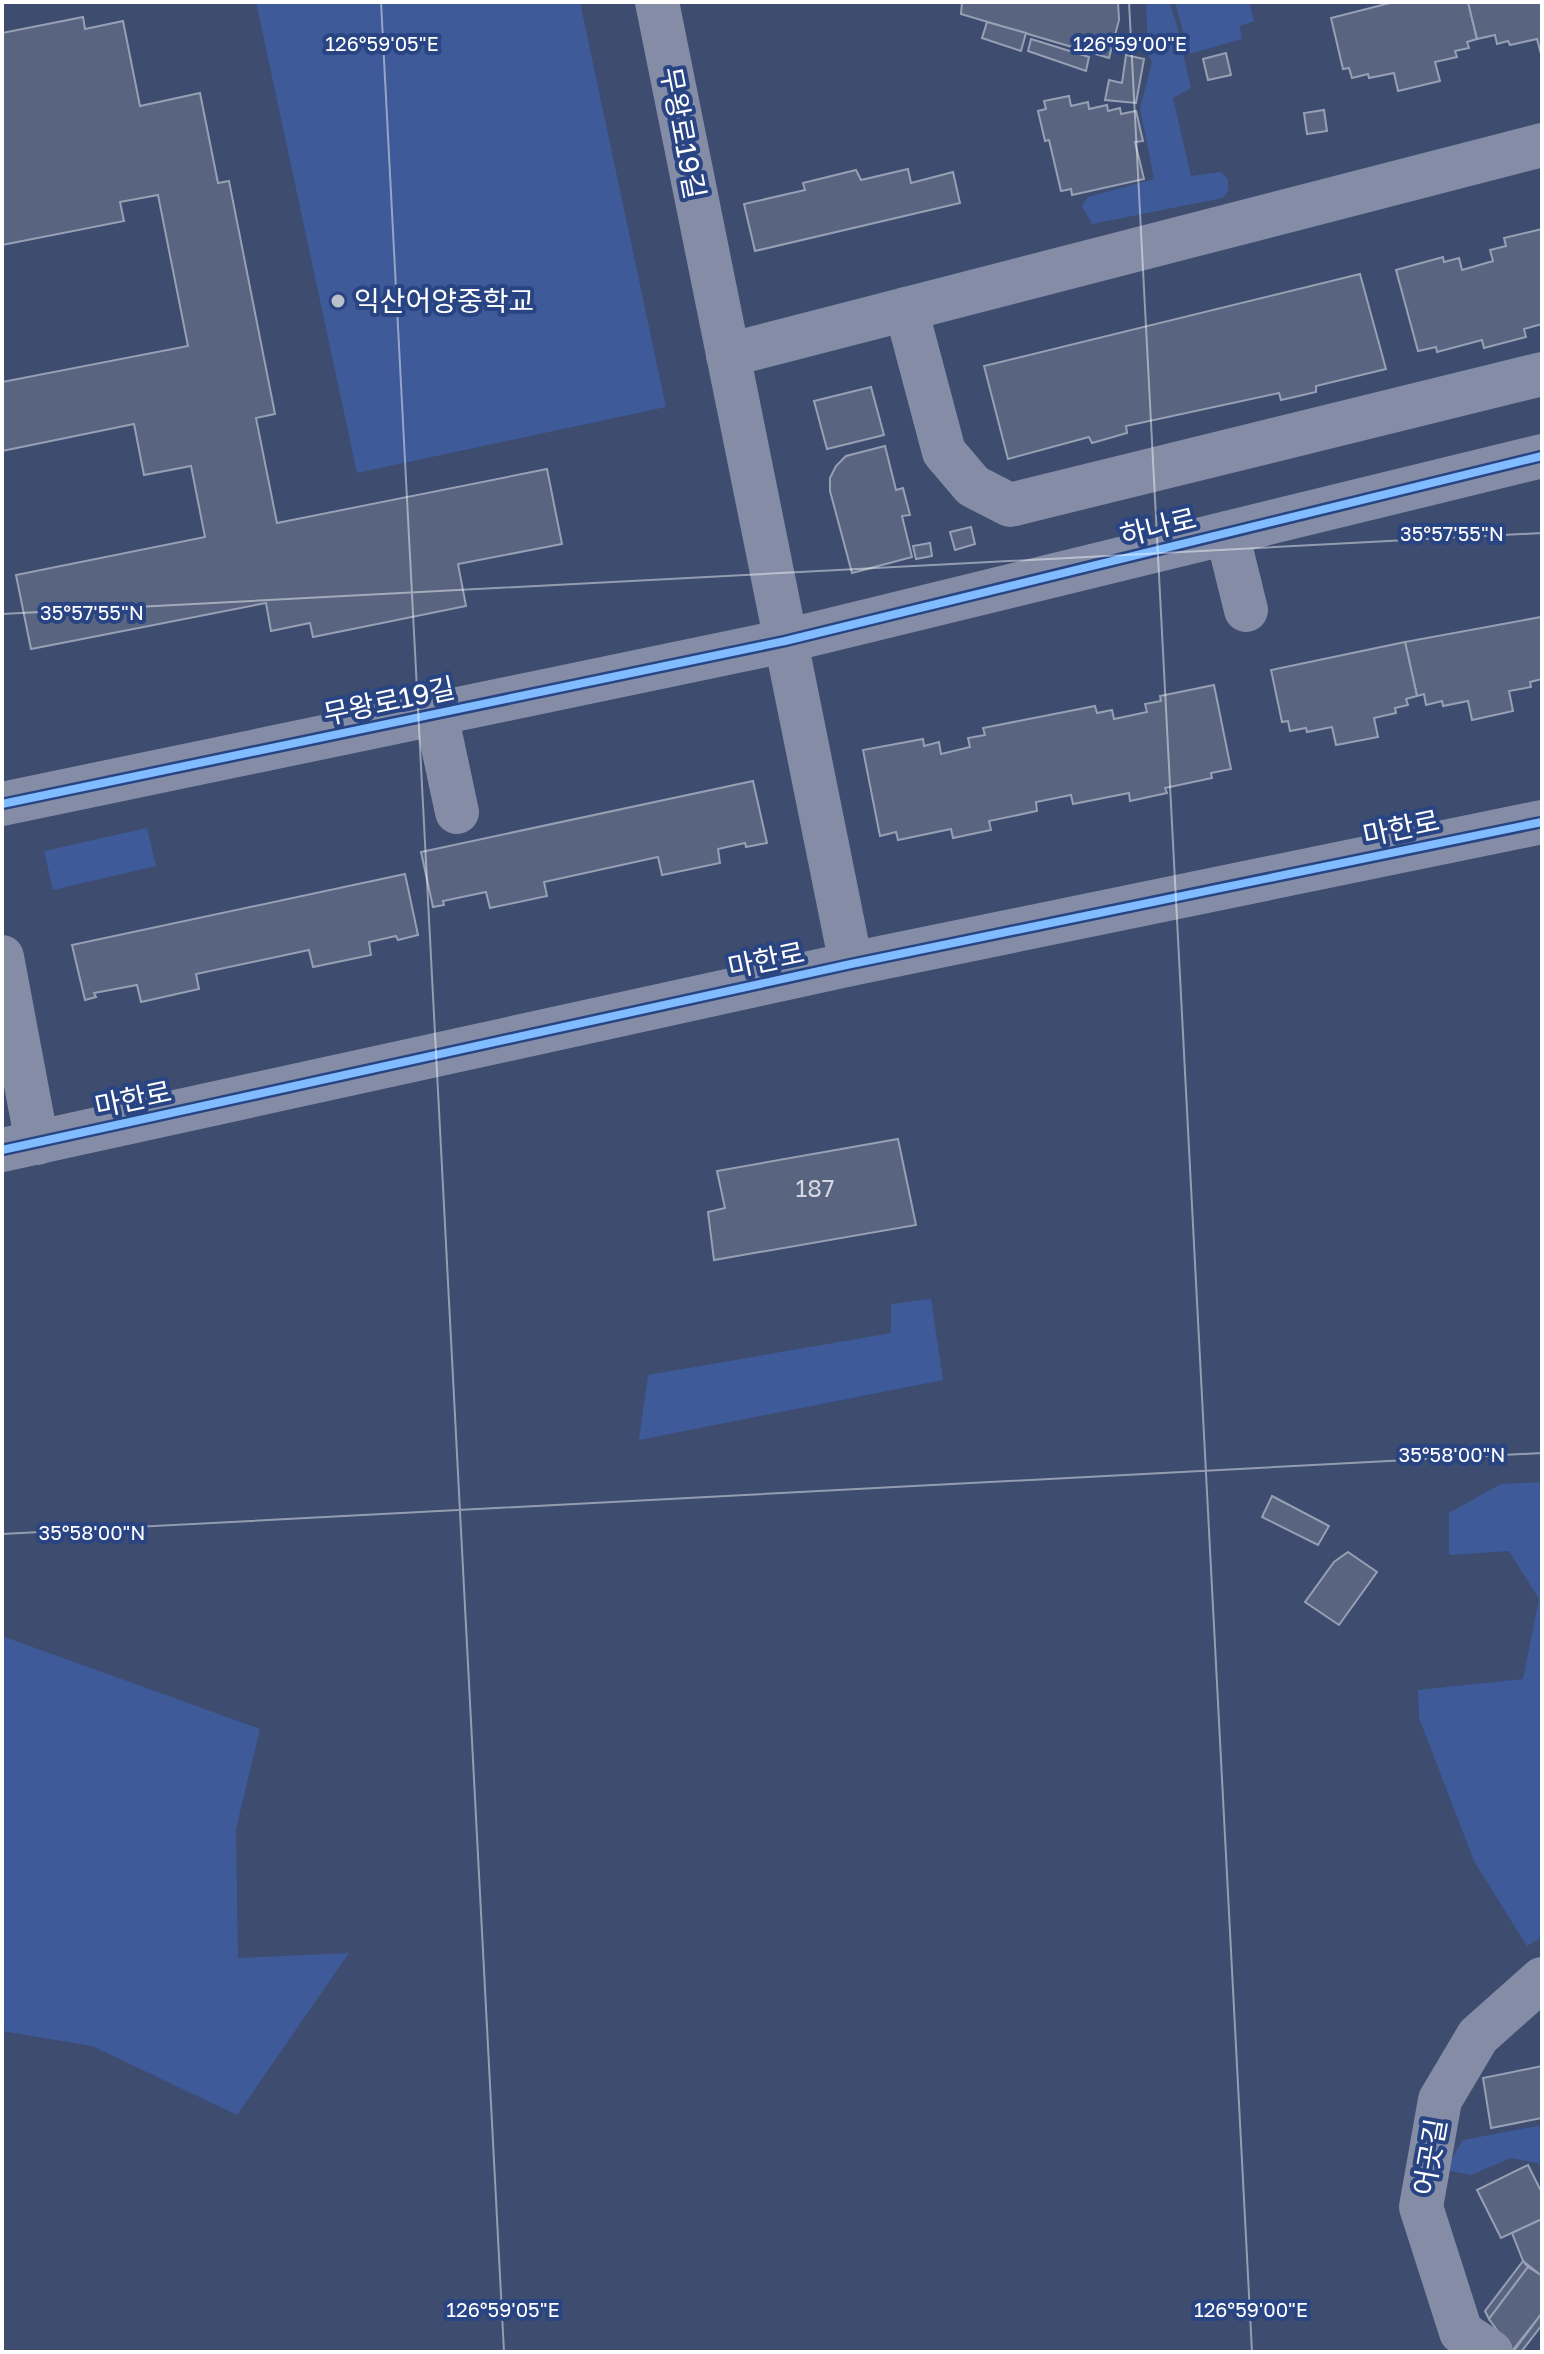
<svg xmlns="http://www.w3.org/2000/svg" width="1544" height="2354" font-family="'Golos Text','Noto Sans KR',sans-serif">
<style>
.green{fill:#3e5a99}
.building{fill:#586480;stroke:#97a0b3;stroke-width:2}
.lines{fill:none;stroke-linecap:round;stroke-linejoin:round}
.minor{stroke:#848da5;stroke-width:44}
.cycleway-casing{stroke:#294483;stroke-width:13}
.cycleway{stroke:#80bcff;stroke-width:8}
.ticks{fill:none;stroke:#fff;stroke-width:2;stroke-opacity:0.45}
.poi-dot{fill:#bbc0cd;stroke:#294483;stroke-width:3}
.labels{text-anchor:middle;stroke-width:8;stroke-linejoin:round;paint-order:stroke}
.number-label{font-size:24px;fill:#d5d8df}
.street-label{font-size:28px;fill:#fff;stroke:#294483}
.poi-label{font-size:28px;fill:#fff;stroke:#294483;text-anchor:start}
.ticks-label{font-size:20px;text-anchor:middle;fill:#fff;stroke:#294483;stroke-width:8;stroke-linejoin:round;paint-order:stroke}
</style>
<rect width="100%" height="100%" fill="#3d4c6f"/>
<!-- green -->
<g class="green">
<polygon points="256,2 580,2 666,407 357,473"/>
<polygon points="1146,2 1169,2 1176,22 1191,88 1173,98 1191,176 1221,172 1228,179 1228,191 1223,198 1092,224 1082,206 1088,197 1154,179 1140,108 1152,62 1148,54"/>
<polygon points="1175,2 1249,2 1254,21 1240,26 1242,39 1189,54"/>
<polygon points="147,828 156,866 53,890 44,851"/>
<polygon points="931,1299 943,1380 639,1440 648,1375 891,1333 891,1304"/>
<polygon points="1542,1482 1542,1937 1527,1946 1474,1861 1419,1718 1418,1690 1523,1679 1539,1599 1509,1551 1449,1555 1449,1513 1501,1484"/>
<polygon points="2,1636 260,1729 236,1829 238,1958 349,1953 237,2115 92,2046 2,2031"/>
<polygon points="1542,2125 1542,2170 1538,2163 1511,2158 1471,2175 1445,2170 1463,2140"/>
</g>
<!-- building -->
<g class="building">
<polygon points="962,2 1118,2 1119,20 1109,58 961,14"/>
<polygon points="1394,2 1468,2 1477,39 1467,42 1469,48 1455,51 1457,57 1435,62 1440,81 1398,91 1394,73 1369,78 1368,74 1352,78 1349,68 1343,69 1331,18"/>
<polygon points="1468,2 1542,2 1542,58 1537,39 1510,45 1508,41 1497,44 1495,35 1477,39"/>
<polygon points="83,17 85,29 123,21 140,106 200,93 218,183 229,181 275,414 256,418 277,523 547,469 562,544 458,564 466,606 313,637 310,623 271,631 266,603 31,649 16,575 205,537 191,466 144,475 134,424 2,451 2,382 188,346 158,195 120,202 124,221 2,245 2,33"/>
<polygon points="987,22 1026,33 1021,51 982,38"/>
<polygon points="1031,39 1089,57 1086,71 1028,51"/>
<polygon points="1226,53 1231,75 1208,80 1203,59"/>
<polygon points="1126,55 1144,59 1136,103 1105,100 1109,80 1122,83"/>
<polygon points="1069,96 1071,106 1088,102 1089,109 1107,105 1108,111 1120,108 1121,114 1136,111 1143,141 1135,142 1144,179 1072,195 1071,189 1061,191 1049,140 1045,141 1038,111 1046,109 1044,101"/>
<polygon points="1324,110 1327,131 1307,134 1304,113"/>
<polygon points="908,169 911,183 953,172 960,203 755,251 744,204 805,190 803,183 856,170 861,180"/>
<polygon points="1542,229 1542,324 1524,329 1526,337 1484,348 1482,340 1437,352 1436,347 1418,351 1396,270 1443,257 1444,262 1459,258 1462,270 1493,261 1490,250 1506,246 1504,238"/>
<polygon points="1360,274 1386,369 1316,386 1316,392 1281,400 1279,393 1126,426 1127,433 1092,443 1089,437 1008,459 984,366"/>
<polygon points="871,387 884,435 827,449 814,401"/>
<polygon points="885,446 896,490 903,488 910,515 902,516 912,557 852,573 830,491 830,478 836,466 846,456"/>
<polygon points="971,527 975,544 955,550 950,532"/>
<polygon points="930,543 932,556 916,559 913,546"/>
<polygon points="1541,617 1542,679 1530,682 1531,687 1509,691 1513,711 1472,720 1468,701 1443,706 1442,701 1426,705 1424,694 1417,696 1405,642"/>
<polygon points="1405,642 1417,696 1406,699 1408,705 1395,708 1396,713 1374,718 1378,737 1336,745 1332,727 1307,732 1306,728 1290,731 1288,721 1282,722 1271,670"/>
<polygon points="1214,685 1231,769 1211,773 1212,778 1165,788 1167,793 1130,801 1129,793 1073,804 1071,795 1036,802 1037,811 989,821 991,830 953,838 951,829 898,840 896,832 880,836 863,750 923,739 924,746 939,742 941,754 970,747 968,738 985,735 983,728 1095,706 1097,713 1112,710 1114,719 1147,712 1145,704 1161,701 1160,696"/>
<polygon points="753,781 767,843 746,847 745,843 718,849 720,863 662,875 658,857 544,882 547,896 490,908 486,892 443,901 444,905 433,907 421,852"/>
<polygon points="405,874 418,935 398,940 396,936 369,942 371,955 313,967 309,950 196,974 199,989 141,1002 137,985 94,993 96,997 85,1000 72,945"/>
<polygon points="898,1139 916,1225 714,1260 708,1212 725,1208 717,1171"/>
<polygon points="1272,1496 1329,1526 1318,1545 1262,1517"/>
<polygon points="1348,1552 1377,1572 1339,1625 1305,1602 1334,1562"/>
<polygon points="1542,2066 1542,2118 1491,2128 1483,2078"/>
<polygon points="1528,2165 1542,2193 1542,2219 1501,2238 1477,2190"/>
<polygon points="1542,2219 1542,2276 1523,2261 1512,2233"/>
<polygon points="1523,2261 1528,2267 1489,2319 1485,2311"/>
<polygon points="1528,2267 1542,2276 1542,2313 1512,2351 1489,2319"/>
<polygon points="1542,2313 1542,2325 1521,2352 1513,2352"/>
</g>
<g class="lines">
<!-- minor -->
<g class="minor">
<polyline points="657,2 851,964"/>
<polyline points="906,309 944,452 973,486 1010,505 1542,374"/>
<polyline points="728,355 1542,145"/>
<polyline points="1227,533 1246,610"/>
<polyline points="436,714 457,812"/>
<polyline points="2,804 785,641 1542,456"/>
<polyline points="2,957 37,1143"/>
<polyline points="2,1150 851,964 1542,822"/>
<polyline points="1491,2352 1461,2332 1421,2207 1440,2100 1478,2036 1542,1979"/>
</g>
<defs>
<g id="cycleway">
<polyline points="2,804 785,641 1542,456"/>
<polyline points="2,1150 851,964 1542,822"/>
</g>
</defs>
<!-- cycleway casing -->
<use href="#cycleway" class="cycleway-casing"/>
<!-- cycleway -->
<use href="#cycleway" class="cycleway"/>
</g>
<!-- ticks -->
<path class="ticks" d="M381 2 504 2352M1129 2 1252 2352M2 614 1542 533M2 1534 1542 1453"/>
<!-- markers -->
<circle class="poi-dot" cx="338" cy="301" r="8"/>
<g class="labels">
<!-- number labels -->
<g class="number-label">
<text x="815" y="1197">187</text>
</g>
<!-- street labels -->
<g class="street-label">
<text transform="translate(683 133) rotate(79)" y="10">무왕로19길</text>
<text transform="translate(1158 527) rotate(-14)" y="10">하나로</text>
<text transform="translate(389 701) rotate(-12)" y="10">무왕로19길</text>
<text transform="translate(1401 828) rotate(-12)" y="10">마한로</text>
<text transform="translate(766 960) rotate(-12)" y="10">마한로</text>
<text transform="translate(133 1099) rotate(-12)" y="10">마한로</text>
<text transform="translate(1430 2157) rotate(-80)" y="10">어곳길</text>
</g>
<!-- poi labels -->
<g class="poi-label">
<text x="354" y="311">익산어양중학교</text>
</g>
</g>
<g class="ticks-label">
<text x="382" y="51">126°59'05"E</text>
<text x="1130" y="51">126°59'00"E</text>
<text x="1452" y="541">35°57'55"N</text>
<text x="92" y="620">35°57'55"N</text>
<text x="1452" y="1462">35°58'00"N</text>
<text x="92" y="1540">35°58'00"N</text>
<text x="503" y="2317">126°59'05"E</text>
<text x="1251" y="2317">126°59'00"E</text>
</g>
<!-- border -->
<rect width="1544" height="2354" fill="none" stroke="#ffffff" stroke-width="8"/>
</svg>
